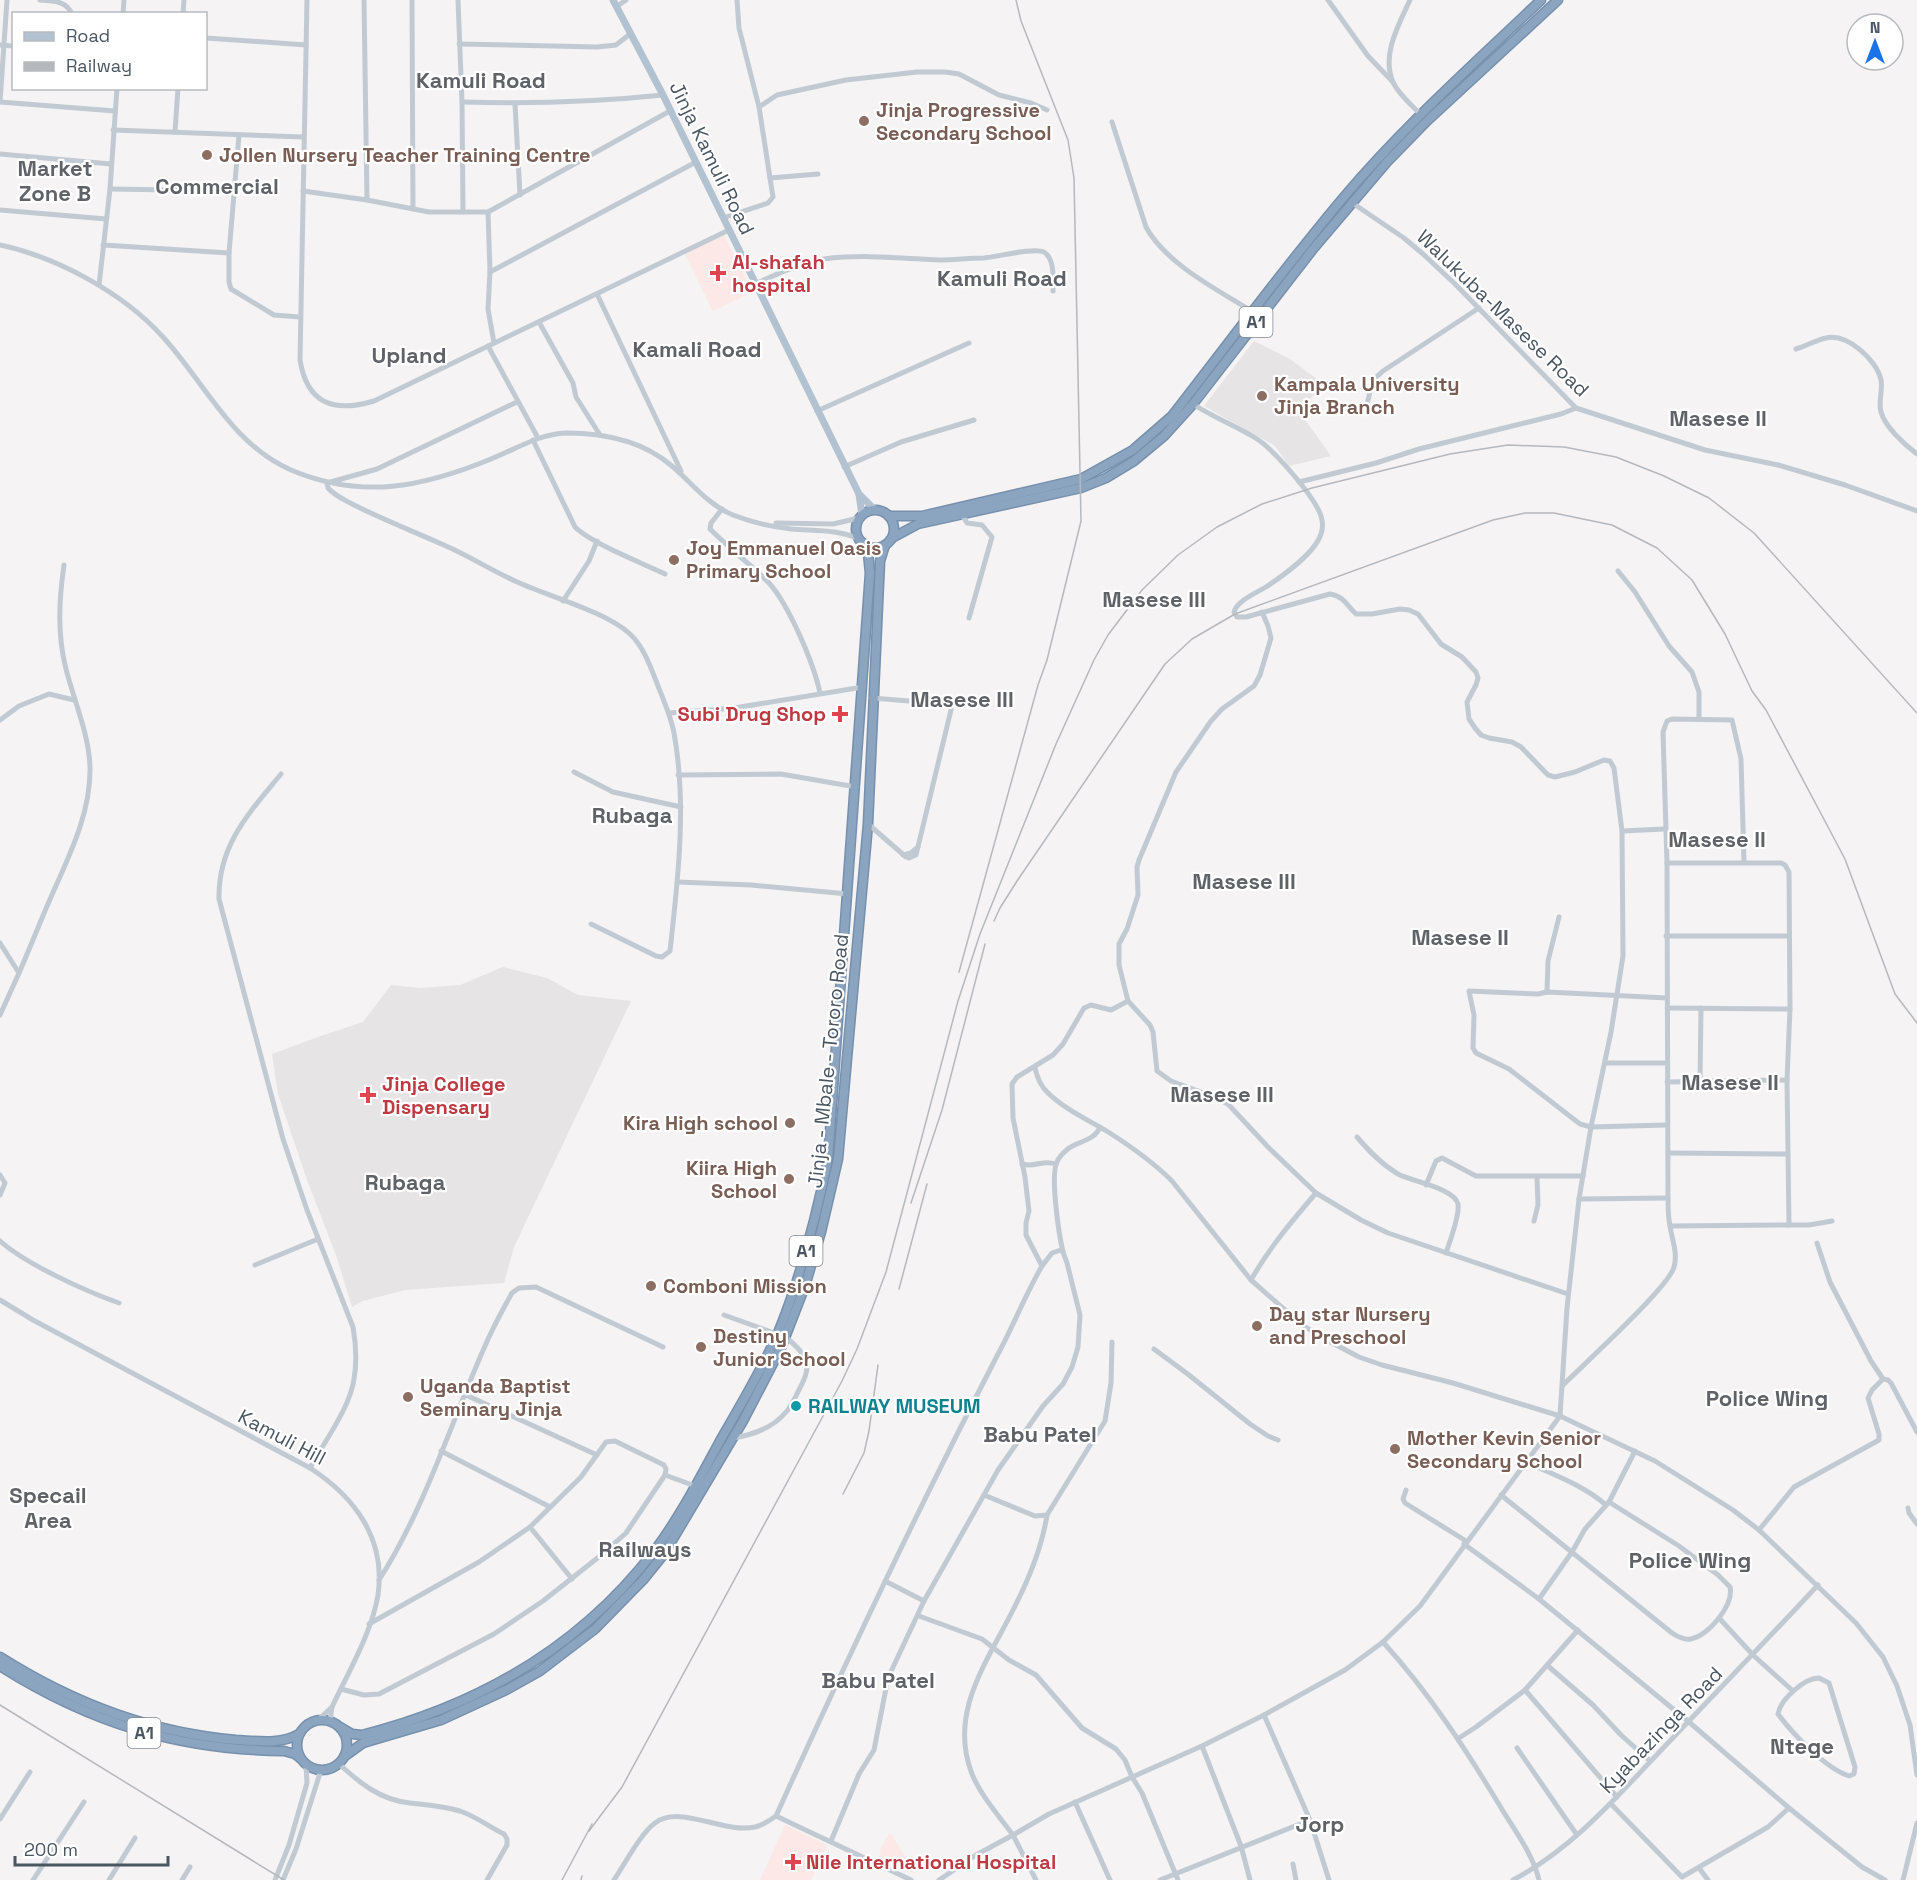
<svg xmlns="http://www.w3.org/2000/svg" width="1917" height="1880" font-family="'Space Grotesk',sans-serif">
<style>
.education{fill:#e6e4e5}
.medical{fill:#fce8e6}
.lines{fill:none;stroke-linecap:round;stroke-linejoin:round}
.highway-casing{stroke:#7690ad;stroke-width:11}
.minor{stroke:#c1cad2;stroke-width:5}
.major{stroke:#b3c2d1;stroke-width:7}
.highway{stroke:#8ba5c1;stroke-width:8}
.rail{stroke:#b5b8bd;stroke-width:1.5}
.education-dot{fill:#8d6e63;stroke:#fff;stroke-width:2}
.health-dot{fill:#e0444e;stroke:#fff;stroke-width:2}
.culture-dot{fill:#0f9aa8;stroke:#fff;stroke-width:2}
.labels{text-anchor:middle;stroke-width:4.5;stroke-linejoin:round;paint-order:stroke}
.shield{fill:#fff;stroke:#808990;stroke-width:1.5}
.shield-label{font-size:18px;font-weight:bold;fill:#4a5661}
.education-label{font-size:20px;font-weight:bold;fill:#785e54;stroke:#fff;text-anchor:start}
.street-label{font-size:20px;fill:#4a5661;stroke:#fff}
.health-label{font-size:20px;font-weight:bold;fill:#be3a42;stroke:#fff;text-anchor:start}
.culture-label{font-size:20px;font-weight:bold;fill:#0d838f;stroke:#fff;text-anchor:start}
.quarter-label{font-size:22px;font-weight:bold;fill:#5f6368;stroke:#fff}
</style>
<rect width="100%" height="100%" fill="#f5f3f3"/>
<!-- education -->
<g class="education">
<polygon points="1254,341 1290,359 1325,385 1298,410 1331,456 1289,466 1275,446 1204,406"/>
<polygon points="503,967 547,978 578,995 631,1001 514,1247 504,1283 405,1290 363,1301 352,1307 336,1255 307,1180 278,1094 272,1054 321,1036 363,1022 391,985 420,988 460,985"/>
</g>
<!-- medical -->
<g class="medical">
<polygon points="724,235 752,292 713,311 685,254"/>
<polygon points="785,1825 827,1845 811,1880 760,1880"/>
<polygon points="889,1834 891,1834 916,1874 879,1857 881,1851 880,1850"/>
</g>
<g class="lines">
<defs>
<g id="highway">
<circle cx="875" cy="529" r="19"/>
<path d="M889 516H922L1081 479 1133 450 1172 416C1229 343 1284 268 1344 197 1404 126 1474 64 1541 0"/>
<polyline points="892,538 918,524 1081,488 1106,478 1134,461 1164,436 1193,404 1313,249 1387,162 1427,121 1558,0"/>
<path d="M0 1657C71 1702 152 1733 236 1740 257 1741 280 1745 299 1734"/>
<path d="M0 1666C90 1723 178 1750 284 1751L295 1754 300 1758"/>
<circle cx="322" cy="1745" r="25"/>
<path d="M340 1727 352 1734 362 1735C480 1705 580 1648 655 1550 680 1517 700 1478 720 1441 740 1406 762 1370 778 1333 801 1277 816 1218 828 1159L870 573 868 553 863 543"/>
<polyline points="345,1756 363,1743 441,1720 506,1690 540,1671 595,1629 643,1580 664,1554 743,1421 781,1348 805,1286 821,1232 838,1159 868,824 880,561 885,545"/>
</g>
</defs>
<!-- highway casing -->
<use href="#highway" class="highway-casing"/>
<!-- minor -->
<g class="minor">
<path d="M40 0C52 1 66 0 72 14"/>
<path d="M307 0 300 360C307 404 334 413 374 401L729 230"/>
<polyline points="364,0 367,200"/>
<polyline points="412,0 413,209"/>
<polyline points="458,0 462,102 463,212"/>
<polyline points="737,0 739,28 759,107"/>
<polyline points="1328,0 1368,56 1392,81"/>
<path d="M1410 0C1399 24 1381 55 1393 82 1398 94 1412 105 1421 115"/>
<polyline points="616,7 626,0"/>
<polyline points="123,14 124,0"/>
<polyline points="183,14 184,0"/>
<polyline points="206,38 306,45"/>
<polyline points="459,44 597,47 616,45 630,34"/>
<polyline points="0,45 14,46"/>
<polyline points="0,102 115,111"/>
<polyline points="0,102 7,0"/>
<path d="M462 102C529 104 596 102 663 95"/>
<polyline points="515,104 520,195"/>
<path d="M1112 122 1146 227C1166 264 1218 290 1253 312"/>
<polyline points="113,130 303,137"/>
<polyline points="175,132 178,88"/>
<polyline points="239,135 229,253 229,282 231,289 274,315 300,317"/>
<polyline points="0,154 111,164"/>
<polyline points="770,178 759,107 777,95 846,80 917,72 945,72 959,74 999,95 1031,103 1047,110"/>
<polyline points="110,189 234,191"/>
<polyline points="303,191 367,200 429,212 488,212 670,111"/>
<polyline points="1351,202 1404,238 1423,254 1455,284 1576,408 1705,450 1778,465 1845,485 1917,511"/>
<polyline points="0,210 106,219"/>
<polyline points="488,212 490,272 488,309 494,343"/>
<polyline points="723,218 768,203 773,197 770,178 818,174"/>
<path d="M0 245C57 257 123 293 162 336 204 381 231 444 291 470 362 500 423 487 491 459 516 449 539 434 566 433 603 433 643 441 672 466 692 483 708 505 733 515 751 522 773 527 791 529 814 531 838 529 859 539"/>
<polyline points="103,245 229,253"/>
<polyline points="490,272 696,162"/>
<path d="M755 284C777 274 800 263 824 259 862 254 900 258 939 260 954 260 969 258 984 258 997 257 1034 247 1044 252 1055 259 1053 280 1053 291"/>
<polyline points="99,285 110,189 117,88"/>
<polyline points="597,294 681,471"/>
<polyline points="539,322 573,383 576,397 600,435"/>
<polyline points="488,346 538,438"/>
<path d="M1796 349C1806 346 1816 340 1826 338 1847 333 1877 360 1881 380 1883 390 1878 402 1881 412 1885 427 1905 445 1917 454"/>
<path d="M517 402 377 469 327 483 328 488C335 496 345 500 354 505 384 520 415 532 446 546 469 556 491 570 515 581 547 596 605 611 630 634 644 647 651 668 658 686 664 701 671 717 674 733 687 805 678 879 670 951L662 957 656 956 591 924"/>
<polyline points="1366,408 1373,380 1383,371 1479,308"/>
<polyline points="817,411 969,343"/>
<path d="M533 440 575 527C591 543 642 563 665 574"/>
<polyline points="844,467 901,442 974,420"/>
<polyline points="1299,482 1376,463 1419,449 1561,414 1576,408"/>
<path d="M722 509 711 523 710 529C729 548 750 564 769 583 789 605 814 664 820 693"/>
<polyline points="962,515 967,523 982,525 992,537 969,618"/>
<polyline points="776,523 833,524 859,518"/>
<polyline points="1618,571 1635,592 1669,646 1692,672 1699,692 1699,719"/>
<polyline points="563,601 589,561 597,541"/>
<polyline points="1262,612 1268,626 1271,638 1260,675 1254,686 1222,709 1211,721 1176,772 1139,860 1137,867 1138,895 1127,929 1119,944 1119,965 1128,1001 1150,1025 1153,1032 1157,1071 1171,1081 1209,1095 1228,1104 1268,1147 1316,1193 1361,1220 1388,1233 1568,1294"/>
<polyline points="669,713 734,708 863,687"/>
<polyline points="0,720 19,706 49,694 74,700"/>
<polyline points="574,772 613,792 681,807"/>
<path d="M281 774C249 813 218 845 219 899L283 1139 307 1210 353 1327C356 1344 357 1362 354 1379 350 1408 324 1442 310 1468"/>
<polyline points="678,775 781,774 856,787"/>
<polyline points="868,824 906,857 909,858 916,855 951,710 951,707 946,704 872,698"/>
<polyline points="1622,831 1664,829"/>
<polyline points="903,855 911,853 918,847"/>
<polyline points="1667,863 1781,863 1785,865 1789,872 1790,1009 1787,1080 1789,1225 1670,1226"/>
<polyline points="678,882 751,885 848,894"/>
<polyline points="1666,936 1789,936"/>
<polyline points="0,943 19,973 0,1015"/>
<path d="M19 973C30 948 40 922 51 897 69 856 91 813 90 767 89 734 74 701 66 669 57 634 59 600 64 565"/>
<polyline points="1547,992 1548,961 1559,917"/>
<polyline points="1667,998 1547,992 1538,994 1469,991 1474,1015 1473,1048 1476,1053 1509,1069 1580,1124 1591,1127 1667,1125"/>
<polyline points="1667,1008 1790,1009"/>
<polyline points="1606,1063 1667,1063"/>
<path d="M1035 1068C1037 1077 1040 1085 1047 1092 1063 1108 1086 1119 1105 1130 1129 1145 1152 1161 1172 1181L1251 1280 1301 1324 1321 1337 1359 1357 1382 1365 1453 1383 1560 1416 1655 1461 1733 1510 1759 1530 1856 1623 1883 1657 1897 1686 1910 1725 1917 1775"/>
<polyline points="1667,1082 1787,1080"/>
<polyline points="1700,1082 1701,1008"/>
<path d="M1357 1137C1369 1151 1381 1164 1398 1174 1413 1182 1454 1188 1458 1204 1460 1215 1450 1241 1446 1253"/>
<polyline points="1668,1153 1787,1154"/>
<path d="M1022 1164C1035 1168 1043 1159 1056 1164"/>
<polyline points="0,1175 5,1183 0,1195"/>
<polyline points="1426,1185 1436,1161 1442,1158 1476,1176 1583,1176"/>
<polyline points="1579,1199 1668,1198"/>
<polyline points="1534,1221 1538,1205 1537,1177"/>
<polyline points="1789,1225 1809,1225 1832,1221"/>
<path d="M0 1241C26 1264 85 1291 119 1303"/>
<path d="M1063 1252C1059 1235 1050 1176 1057 1162 1059 1156 1064 1152 1069 1148 1080 1141 1095 1140 1100 1127"/>
<polyline points="255,1265 318,1239"/>
<polyline points="1042,1266 1026,1235 1026,1223 1029,1211 1025,1177 1013,1118 1012,1084 1017,1077 1053,1055 1063,1044 1084,1008 1091,1005 1111,1010 1128,1001"/>
<path d="M1251 1280C1269 1248 1292 1221 1316 1193"/>
<path d="M0 1300 33 1320 310 1468C355 1497 386 1539 378 1595 372 1632 348 1673 332 1707"/>
<polyline points="724,1315 777,1334"/>
<polyline points="1154,1349 1189,1375 1250,1424 1268,1436 1278,1440"/>
<polyline points="1883,1379 1888,1380 1891,1383 1917,1432"/>
<path d="M1563 1385C1583 1365 1669 1287 1674 1267 1678 1253 1672 1240 1670 1226 1668 1217 1668 1207 1668 1198L1667 863 1663 732 1667 721 1672 719 1732 720 1741 759 1744 862"/>
<polyline points="466,1395 597,1455"/>
<path d="M733 1438C752 1435 773 1428 786 1412 792 1406 796 1395 800 1388 804 1380 809 1370 806 1361 803 1351 793 1344 785 1336"/>
<polyline points="441,1451 550,1507"/>
<path d="M1526 1462C1554 1475 1583 1485 1606 1505"/>
<polyline points="665,1475 695,1486"/>
<polyline points="1406,1490 1403,1499 1405,1503 1466,1541"/>
<polyline points="984,1495 1035,1516 1047,1515 1105,1421 1111,1383 1112,1342"/>
<path d="M1501 1495 1672 1633C1678 1637 1684 1640 1691 1639 1709 1635 1734 1605 1730 1587L1718 1575 1679 1546 1609 1502"/>
<polyline points="1908,1508 1909,1513 1917,1524"/>
<polyline points="530,1527 572,1579"/>
<polyline points="1759,1530 1794,1487 1879,1440 1879,1434 1868,1398 1872,1390 1883,1379 1871,1361 1830,1282 1817,1243"/>
<polyline points="1464,1544 1539,1599 1689,1722 1789,1808 1862,1867 1885,1880"/>
<path d="M379 1580C427 1505 452 1418 489 1337 496 1322 504 1307 512 1293L519 1288 536 1287 663 1347"/>
<polyline points="1539,1599 1572,1552 1585,1529 1609,1502 1635,1451"/>
<polyline points="919,1616 982,1639 1009,1660 1036,1675 1082,1728 1116,1749 1125,1760 1132,1777 1142,1793 1178,1880"/>
<polyline points="1719,1618 1753,1655 1793,1691"/>
<path d="M1383 1642C1430 1694 1467 1751 1503 1811 1516 1832 1533 1855 1539 1880"/>
<polyline points="1548,1666 1593,1705 1621,1735 1650,1761"/>
<path d="M1819 1678 1829 1683 1855 1767 1854 1774 1849 1776C1825 1768 1793 1734 1778 1714 1780 1700 1804 1678 1819 1678Z"/>
<polyline points="341,1689 364,1695 379,1694 494,1634 543,1601 600,1556 626,1533 665,1475 666,1469 664,1465 615,1441 606,1442 581,1477 530,1527 479,1562 369,1624"/>
<polyline points="1525,1690 1617,1797"/>
<polyline points="1264,1715 1310,1820 1329,1880"/>
<polyline points="318,1720 332,1707 330,1721"/>
<polyline points="1459,1738 1476,1727 1525,1690 1578,1630"/>
<polyline points="1202,1746 1241,1846 1250,1880"/>
<polyline points="1517,1748 1577,1835"/>
<path d="M339 1764C360 1783 380 1800 410 1803 427 1805 443 1806 460 1811 475 1816 490 1827 504 1834L507 1839V1845L487 1880"/>
<polyline points="1075,1802 1110,1880"/>
<polyline points="1611,1804 1682,1877 1768,1827 1789,1808"/>
<polyline points="776,1816 911,1880"/>
<polyline points="0,1819 30,1772"/>
<polyline points="831,1841 859,1774 874,1750 888,1678 924,1601"/>
<polyline points="1293,1864 1296,1880"/>
<polyline points="1699,1868 1708,1880"/>
<polyline points="33,1880 84,1802"/>
<polyline points="109,1880 135,1838"/>
<polyline points="182,1880 190,1867"/>
<polyline points="275,1880 289,1845 307,1783 306,1765"/>
<polyline points="283,1880 296,1849 321,1770"/>
<path d="M614 1880C624 1865 641 1833 655 1823 680 1804 724 1834 755 1827 763 1825 769 1821 776 1816 846 1661 919 1507 997 1356 1013 1327 1025 1295 1042 1266L1052 1253 1061 1250 1063 1252 1067 1263 1080 1315 1078 1347 1072 1367 1063 1384 1043 1406 998 1470 924 1601 885 1581"/>
<path d="M939 1880 976 1855 1013 1835C999 1816 981 1796 972 1774 948 1713 987 1662 1013 1610 1028 1581 1042 1547 1047 1515"/>
<path d="M1036 1880 1013 1835 1049 1814 1202 1746 1264 1715 1345 1670 1383 1642 1420 1606 1560 1416 1567 1308 1579 1199 1591 1127 1611 1032 1623 956 1622 831 1614 768 1610 761 1604 760 1575 772 1555 777 1548 775 1521 747 1512 742 1489 738 1481 735 1475 728 1469 719 1467 702 1476 685 1478 678 1476 672 1462 657 1441 644 1418 614 1409 610 1400 609 1372 614H1356C1347 606 1344 596 1330 594L1246 617H1237L1234 612C1237 600 1259 592 1269 585 1285 574 1315 553 1321 534 1323 528 1323 522 1321 516 1315 497 1274 450 1257 439 1237 426 1214 418 1193 404"/>
<polyline points="1160,1880 1310,1820"/>
<path d="M1513 1880C1575 1847 1619 1794 1667 1744 1717 1691 1768 1639 1818 1585"/>
<polyline points="1903,1880 1917,1823"/>
</g>
<!-- major -->
<g class="major">
<polyline points="613,0 663,95 859,494 862,515"/>
<polyline points="859,494 875,510"/>
</g>
<!-- highway -->
<use href="#highway" class="highway"/>
<!-- rail -->
<g class="rail">
<polyline points="994,921 1000,908 1017,881 1165,664 1192,639 1235,614 1493,520 1525,513 1554,513 1612,525 1657,548 1692,580 1725,634 1752,691 1766,710 1845,859 1895,994 1917,1023"/>
<polyline points="959,972 1038,685 1047,660 1081,521 1074,178 1068,140 1021,21 1016,0"/>
<polyline points="911,1203 942,1110 985,944"/>
<polyline points="899,1289 927,1184"/>
<polyline points="843,1494 864,1453 869,1431 878,1365"/>
<polyline points="0,1705 284,1880"/>
<polyline points="589,1831 622,1787 842,1381 857,1349 886,1272 958,1001 980,934 1056,744 1094,660 1108,635 1142,590 1178,555 1217,527 1262,504 1312,488 1450,454 1508,445 1564,447 1616,457 1664,476 1709,498 1754,533 1917,713"/>
<polyline points="562,1880 592,1824"/>
<polyline points="581,1880 582,1876"/>
</g>
</g>
<!-- markers -->
<g class="education-dot">
<circle cx="864" cy="121" r="6"/>
<circle cx="207" cy="155" r="6"/>
<circle cx="1262" cy="396" r="6"/>
<circle cx="674" cy="560" r="6"/>
<circle cx="790" cy="1123" r="6"/>
<circle cx="789" cy="1179" r="6"/>
<circle cx="651" cy="1286" r="6"/>
<circle cx="1257" cy="1326" r="6"/>
<circle cx="701" cy="1347" r="6"/>
<circle cx="408" cy="1397" r="6"/>
<circle cx="1395" cy="1449" r="6"/>
</g>
<g class="health-dot">
<path d="M715 264h6v6h6v6h-6v6h-6v-6h-6v-6h6z"/>
<path d="M837 705h6v6h6v6h-6v6h-6v-6h-6v-6h6z"/>
<path d="M365 1086h6v6h6v6h-6v6h-6v-6h-6v-6h6z"/>
<path d="M790 1853h6v6h6v6h-6v6h-6v-6h-6v-6h6z"/>
</g>
<circle class="culture-dot" cx="796" cy="1406" r="6"/>
<g class="labels">
<!-- shield labels -->
<g class="shield">
<rect x="1239.5" y="307" width="33" height="30" rx="4.5"/>
<rect x="789.5" y="1236" width="33" height="30" rx="4.5"/>
<rect x="127.5" y="1718" width="33" height="30" rx="4.5"/>
</g>
<g class="shield-label">
<text x="1256" y="328">A1</text>
<text x="806" y="1257">A1</text>
<text x="144" y="1739">A1</text>
</g>
<!-- education labels -->
<g class="education-label">
<text x="876" y="117">Jinja Progressive<tspan x="876" dy="23">Secondary School</tspan></text>
<text x="219" y="162">Jollen Nursery Teacher Training Centre</text>
<text x="1274" y="391">Kampala University<tspan x="1274" dy="23">Jinja Branch</tspan></text>
<text x="686" y="555">Joy Emmanuel Oasis<tspan x="686" dy="23">Primary School</tspan></text>
<text x="778" y="1130" text-anchor="end">Kira High school</text>
<text x="777" y="1175" text-anchor="end">Kiira High<tspan x="777" dy="23">School</tspan></text>
<text x="663" y="1293">Comboni Mission</text>
<text x="1269" y="1321">Day star Nursery<tspan x="1269" dy="23">and Preschool</tspan></text>
<text x="713" y="1343">Destiny<tspan x="713" dy="23">Junior School</tspan></text>
<text x="420" y="1393">Uganda Baptist<tspan x="420" dy="23">Seminary Jinja</tspan></text>
<text x="1407" y="1445">Mother Kevin Senior<tspan x="1407" dy="23">Secondary School</tspan></text>
</g>
<!-- street labels -->
<g class="street-label">
<text transform="translate(712 158) rotate(64)" y="7">Jinja Kamuli Road</text>
<text transform="translate(1503 313) rotate(44)" y="7">Walukuba-Masese Road</text>
<text transform="translate(828 1061) rotate(-84)" y="7">Jinja - Mbale - Tororo Road</text>
<text transform="translate(282 1437) rotate(28)" y="7">Kamuli Hill</text>
<text transform="translate(1661 1730) rotate(-46)" y="7">Kyabazinga Road</text>
</g>
<!-- health labels -->
<g class="health-label">
<text x="732" y="269">Al-shafah<tspan x="732" dy="23">hospital</tspan></text>
<text x="826" y="721" text-anchor="end">Subi Drug Shop</text>
<text x="382" y="1091">Jinja College<tspan x="382" dy="23">Dispensary</tspan></text>
<text x="806" y="1869">Nile International Hospital</text>
</g>
<!-- culture labels -->
<g class="culture-label">
<text x="808" y="1413">RAILWAY MUSEUM</text>
</g>
<!-- quarter labels -->
<g class="quarter-label">
<text x="481" y="88">Kamuli Road</text>
<text x="55" y="176">Market<tspan x="55" dy="25">Zone B</tspan></text>
<text x="217" y="194">Commercial</text>
<text x="1002" y="286">Kamuli Road</text>
<text x="697" y="357">Kamali Road</text>
<text x="409" y="363">Upland</text>
<text x="1718" y="426">Masese II</text>
<text x="1154" y="607">Masese III</text>
<text x="962" y="707">Masese III</text>
<text x="632" y="823">Rubaga</text>
<text x="1717" y="847">Masese II</text>
<text x="1244" y="889">Masese III</text>
<text x="1460" y="945">Masese II</text>
<text x="1730" y="1090">Masese II</text>
<text x="1222" y="1102">Masese III</text>
<text x="405" y="1190">Rubaga</text>
<text x="1767" y="1406">Police Wing</text>
<text x="1040" y="1442">Babu Patel</text>
<text x="48" y="1503">Specail<tspan x="48" dy="25">Area</tspan></text>
<text x="645" y="1557">Railways</text>
<text x="1690" y="1568">Police Wing</text>
<text x="878" y="1688">Babu Patel</text>
<text x="1802" y="1754">Ntege</text>
<text x="1320" y="1832">Jorp</text>
</g>
</g>
<!-- legend -->
<rect x="12" y="12" width="195" height="78" fill="#ffffff" stroke="#b7bbc0" stroke-width="1.5"/>
<rect x="24" y="32" width="30" height="9" fill="#b3c2d1" stroke="#b7bbc0" stroke-width="1.5"/>
<text x="66" y="42" font-size="18" fill="#4a5661">Road</text>
<rect x="24" y="62" width="30" height="9" fill="#b5b8bd" stroke="#b7bbc0" stroke-width="1.5"/>
<text x="66" y="72" font-size="18" fill="#4a5661">Railway</text>
<!-- north arrow -->
<g transform="translate(1875 42)"><circle r="28" fill="#ffffff" stroke="#b7bbc0" stroke-width="1.5"/>
<path d="M0-4.5L10 22L0 15L-10 22Z" fill="#1a73e8"/>
<text y="-9" font-size="16" font-weight="bold" text-anchor="middle" fill="#4a5661">N</text>
</g>
<!-- scale -->
<path d="M15 1856v9h153v-9" fill="none" stroke="#4a5661" stroke-width="3"/>
<text x="24" y="1856" font-size="18" fill="#4a5661" stroke="#ffffff" stroke-width="4.5" paint-order="stroke">200 m</text>
</svg>
